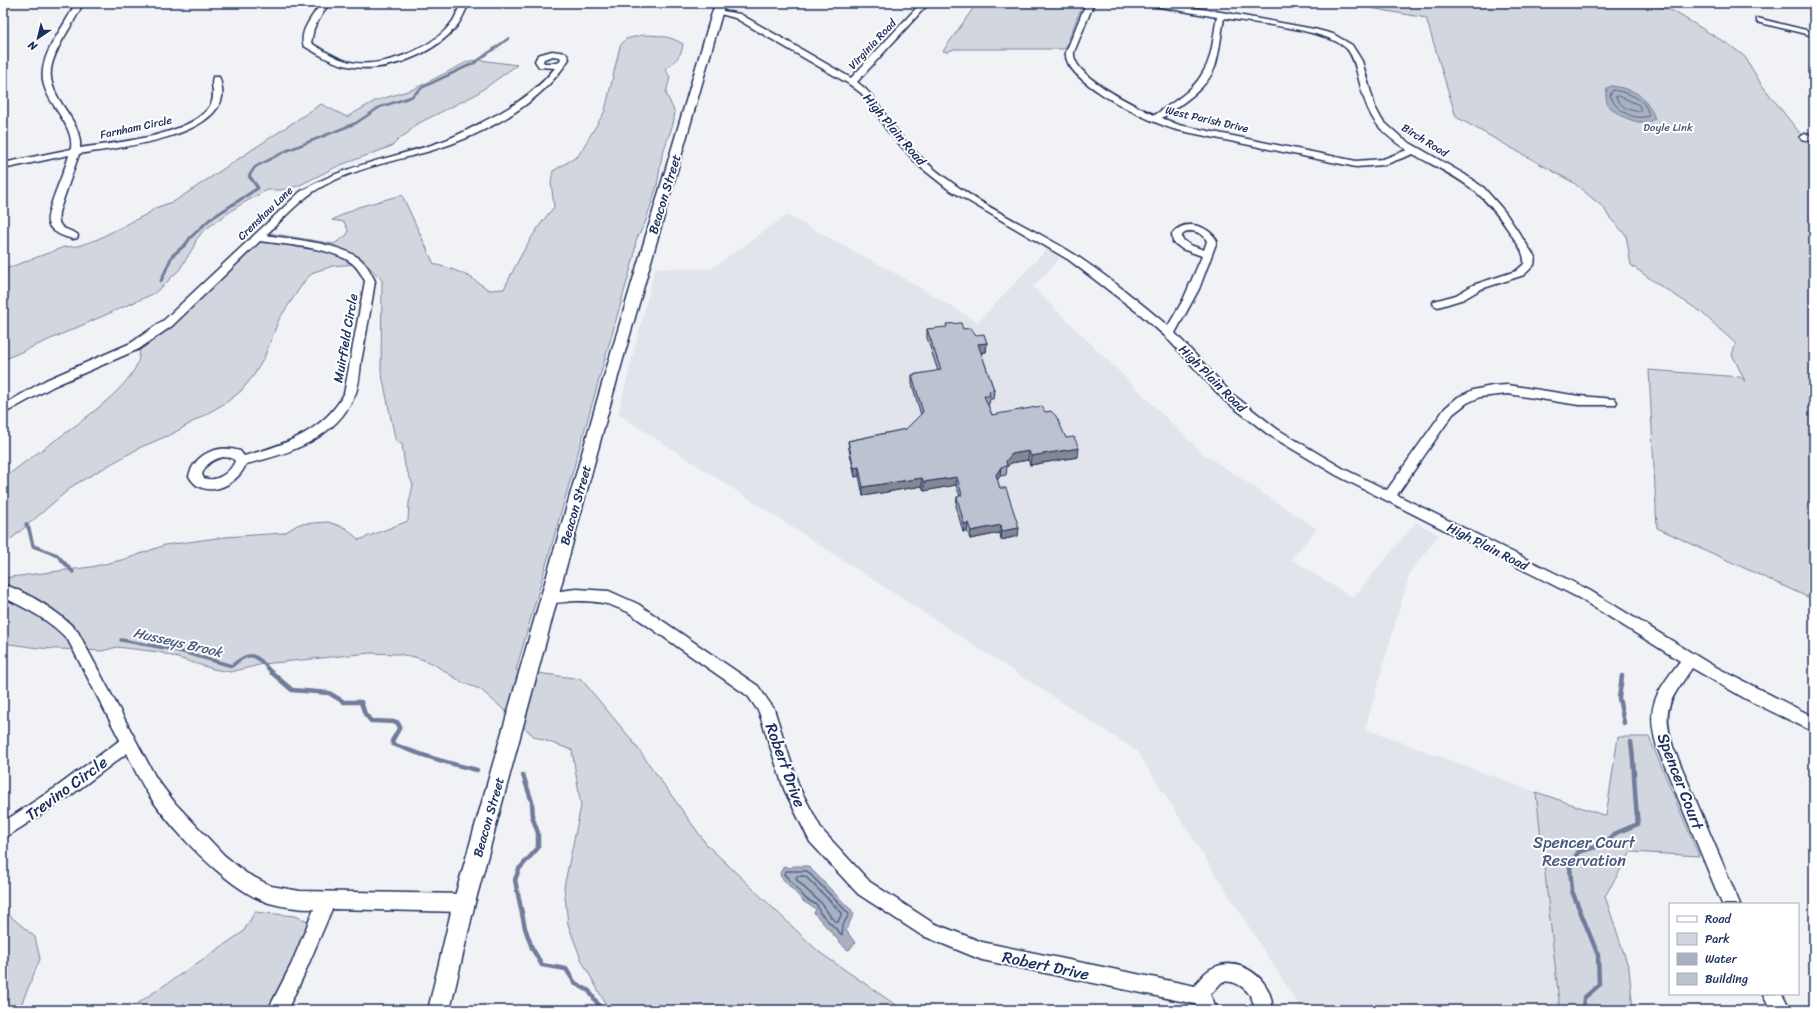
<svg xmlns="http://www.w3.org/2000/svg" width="1817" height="1013" font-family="Sriracha,sans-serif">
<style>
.built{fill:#e1e4ea}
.green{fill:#d2d6df;stroke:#76829e}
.water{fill:#a8b0c2;stroke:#707c9a}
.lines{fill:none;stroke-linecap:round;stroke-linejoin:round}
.shore-far1{stroke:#536386;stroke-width:1}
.shore{stroke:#536386;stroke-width:1.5}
.stream-far3{stroke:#707c9a;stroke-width:2.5}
.stream-far2{stroke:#707c9a;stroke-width:3}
.stream-far1{stroke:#707c9a;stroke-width:3.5}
.stream{stroke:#707c9a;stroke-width:4.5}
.minor-casing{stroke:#1b2f5e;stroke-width:3}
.major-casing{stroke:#1b2f5e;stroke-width:3}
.minor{fill:#fff;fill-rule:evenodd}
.major{fill:#fff;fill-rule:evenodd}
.wall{fill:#a2a7b3;stroke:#1b2f5e}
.shaded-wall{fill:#848892;stroke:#1b2f5e}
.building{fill:#bcc2d0;stroke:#1b2f5e}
.labels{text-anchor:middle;stroke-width:4;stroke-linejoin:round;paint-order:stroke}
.far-street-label{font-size:11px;fill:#1b2f5e;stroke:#fff}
.far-park-label{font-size:11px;fill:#49597e;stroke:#fff}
.street-label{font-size:13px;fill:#1b2f5e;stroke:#fff}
.water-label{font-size:14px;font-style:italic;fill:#4c5c81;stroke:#fff}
.near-street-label{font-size:16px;fill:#1b2f5e;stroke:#fff}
.near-park-label{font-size:16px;fill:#49597e;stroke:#fff}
</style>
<rect width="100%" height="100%" fill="#f1f2f5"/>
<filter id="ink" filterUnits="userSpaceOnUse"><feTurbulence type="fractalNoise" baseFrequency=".025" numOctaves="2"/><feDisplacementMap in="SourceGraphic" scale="8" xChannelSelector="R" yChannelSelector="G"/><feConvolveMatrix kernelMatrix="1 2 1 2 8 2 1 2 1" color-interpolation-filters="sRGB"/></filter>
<g filter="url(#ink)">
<!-- built -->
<polygon class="built" points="787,215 893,272 978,322 1047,249 1060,258 1033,287 1201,452 1317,529 1291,559 1353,598 1416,522 1439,535 1410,572 1365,729 1536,792 1560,1010 1302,1010 1137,751 618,414 655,268 711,269"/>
<!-- green -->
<g class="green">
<polygon points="977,3 1083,3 1065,49 954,49 947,52 943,51"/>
<polygon points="1343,3 1649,3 1673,11 1731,46 1745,57 1761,84 1814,151 1814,600 1657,528 1649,370 1740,377 1745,381 1732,354 1736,344 1700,311 1659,285 1631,265 1626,235 1609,217 1604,208 1574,183 1456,117 1426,18"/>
<path d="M642 35C656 35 671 36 683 44 682 56 674 62 665 69L670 77 666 93 675 113 673 124 662 155 657 186 645 223 636 240 634 257 516 670 581 679 631 739 707 845 819 952 903 1010H609L581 959 568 924 564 887 581 806 572 750 535 737 480 689 463 683 432 663 415 657 397 654 370 653 263 664 231 672 213 669 159 652 117 647 102 651 38 648 3 643V578L91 567 126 559 165 545 225 537 284 533 299 524 328 522 346 528 359 540 408 521 409 503 413 485 405 466 402 444 397 442 395 438 381 370 382 280 365 263 333 266 314 272 306 279 279 319 264 358 254 375 241 391 227 402 172 434 141 447 74 485 3 546V480C28 454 148 388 139 349L269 233 334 244 347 235 348 230 344 222 332 220 358 207 402 195 434 264 454 270 470 277 489 290 504 289C518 260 533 231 554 207L551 182 553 171 578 156 605 111 620 46 626 39Z"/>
<polygon points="480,60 517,65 475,95 415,125 408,133 400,138 392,146 338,166 298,186 281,190 267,190 238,206 203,231 196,240 194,246 180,269 163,286 153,294 3,360 3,270 64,247 78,246 98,239 149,213 155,208 175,201 321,104 347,117 375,101 414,89 469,61"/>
<polygon points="1618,737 1649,737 1699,856 1631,852 1605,896 1629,969 1633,1010 1560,1010 1536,792 1606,816"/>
<polygon points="255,912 295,916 308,921 307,937 272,1010 128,1010 243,932"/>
<polygon points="9,915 35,937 40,959 19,1010 3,1010 3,921"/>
</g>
<!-- water -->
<g class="water">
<path d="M1611 86C1635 89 1647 96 1655 119 1652 120 1649 122 1646 122 1636 124 1616 115 1609 106 1605 101 1606 94 1607 88Z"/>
<polygon points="784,866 791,868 793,866 808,866 854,913 846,930 855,943 849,950 846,949 814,913 816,909 804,902 781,877 780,873"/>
</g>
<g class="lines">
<!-- shore-far1 -->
<g class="shore-far1">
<path d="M1613 90C1629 93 1646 98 1649 116 1633 121 1617 111 1610 96Z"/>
<path d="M1619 96 1639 105 1641 111C1631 112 1620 107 1616 97Z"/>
</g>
<!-- shore -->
<g class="shore">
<polygon points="786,871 807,871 849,914 843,925 842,935 820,913 817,905 806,899 784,874"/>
<path d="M797 876H805L842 913 838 922C828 919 827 907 819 901 811 894 804 888 796 879Z"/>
</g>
<!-- stream-far3 -->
<polyline class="stream-far3" points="250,178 249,176 255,167 286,151 356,123 380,107 411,97 423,87 476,62 509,38"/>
<!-- stream-far2 -->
<polyline class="stream-far2" points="161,281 172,256 186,244 190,238 209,220 258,188 250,177"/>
<!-- stream-far1 -->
<g class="stream-far1">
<polyline points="26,524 29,529 33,546 57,555 73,572"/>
<path d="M121 640 176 650 232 666C252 648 257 656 272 673"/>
</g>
<!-- stream -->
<g class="stream">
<path d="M271 672 292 690 329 693 344 702H361L365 714 371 721 397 722 400 727 392 741 393 744C422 756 447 763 477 770"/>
<polyline points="1622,676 1619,698 1624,723"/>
<polyline points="523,775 532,802 533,819 538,833 538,848 519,869 515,880 525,928 532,948 542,965 566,969 575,983 589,991 602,1010"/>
<path d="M1583 1010 1584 998 1599 985 1598 955 1572 891 1570 867 1578 852 1603 845 1616 833 1638 824C1634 797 1635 769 1631 742"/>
</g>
<defs>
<g id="minor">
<path d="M75 3H83C74 25 55 46 51 69 47 99 83 119 80 148 113 143 194 136 211 104 216 95 210 85 213 77H219L220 79C222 87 224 96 220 103 203 140 115 148 79 154L59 212C57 229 63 227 77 234L78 236 77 238 73 239C64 237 51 232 48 223 45 212 66 169 69 155L3 169V163L71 149C75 120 38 100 43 69 46 46 66 25 75 3Z"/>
<path d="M321 3H329L314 28 311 43C323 50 336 59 350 62 381 69 433 49 452 22 456 17 458 9 461 3H469C465 11 462 20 456 27 433 55 384 74 348 66 332 63 318 54 304 46 298 31 314 15 321 3Z"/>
<path d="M921 3H929L857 82C875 95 880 109 893 126 909 148 931 168 954 184 992 212 1037 230 1077 256 1108 277 1139 301 1168 326L1183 300 1202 256 1182 249 1173 242 1172 234C1184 218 1209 225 1217 241L1199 289 1175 333 1232 394 1277 429 1344 469 1387 490 1445 408 1458 397 1473 390 1492 386 1508 385 1579 396 1615 399 1617 402 1615 405H1579L1508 394 1480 397 1467 403 1453 414 1397 495 1589 590 1710 664 1814 717V732L1746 699 1692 668C1670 701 1661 707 1673 747L1740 904H1722L1657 747C1645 706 1656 693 1680 661L1579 598 1336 475 1269 435 1224 400 1165 336 1141 315 1069 260 948 189 919 166 886 129 872 106 861 93 849 84 735 18 713 12 717 10 740 14 851 78ZM1188 231C1196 231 1203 233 1207 241L1204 250 1190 245 1182 239V235Z"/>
<path d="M1086 3H1094L1074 52C1071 76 1136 106 1155 115 1171 103 1192 92 1202 74 1213 58 1213 36 1217 17L1148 5 1144 3H1162L1221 12 1314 29 1333 34 1352 45 1362 61 1375 107 1382 120 1403 139 1464 174 1484 188 1505 212 1535 257 1534 265 1524 275 1481 289 1464 299 1438 307 1434 305 1433 303 1434 301 1456 295 1473 285 1516 271 1524 264C1525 252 1517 244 1511 234 1501 219 1490 204 1476 192 1457 176 1434 166 1413 154L1384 165 1356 167 1177 130C1153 124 1061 81 1066 52ZM1224 18C1252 23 1328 29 1347 49 1354 57 1356 69 1359 80 1368 116 1375 129 1407 150L1383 159 1356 161 1179 125 1162 118C1181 104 1206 90 1215 67 1220 51 1221 34 1224 18Z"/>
<polygon points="1757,18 1814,32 1814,36 1757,22"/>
<path d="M552 51 566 53 569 59C541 105 481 136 430 151 394 161 356 168 323 186 301 198 284 218 266 235 294 240 335 242 359 258 367 264 371 273 375 281 371 308 366 335 361 362 360 373 359 386 355 395 336 439 289 454 246 464 237 487 202 501 189 476 195 453 218 444 240 451L244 456C284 445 323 432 344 394L365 281C362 275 358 268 352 263 330 247 287 245 260 241L172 326 139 349 54 386 3 414V405L46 380 131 343 164 320 300 192C348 163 392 159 443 141 462 134 480 123 498 114 520 102 539 88 555 68L539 67 535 61 538 55ZM553 56 560 57 561 59 558 63H544L543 61 544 59ZM223 457 232 458 235 461C230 473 216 483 204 478L202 475C204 465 213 459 223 457Z"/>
<polygon points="1805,134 1814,136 1814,142 1802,139 1800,137"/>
<path d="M3 584C30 594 59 611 78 632L156 778 175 803 224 855 246 873 271 886 300 891 464 894 470 897 473 903 470 909 464 912 332 909 303 977 287 1010H268L291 965 314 909C299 909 284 907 269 903 227 890 167 825 145 789 138 777 132 765 127 753L70 796 3 839V822L58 786 120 740 68 640C50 620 27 609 3 597Z"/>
<path d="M576 589 609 591 638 604 758 686 774 709 799 787 822 830 870 882 933 923 982 942 1195 986C1219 942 1275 972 1272 1010H1254C1255 994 1238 979 1222 982L1210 995 1218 1010H1198L1195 1004 982 960 921 935 858 894 810 842 784 789 759 712 748 696 628 612C608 603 598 601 576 601 566 601 555 605 545 601L543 597 545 593Z"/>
<polygon points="1763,994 1782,994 1790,1010 1771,1010"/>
</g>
<polygon id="major" points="715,3 725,3 613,394 475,903 450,1010 428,1010 453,903 599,394"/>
</defs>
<!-- minor casing -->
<use href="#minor" class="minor-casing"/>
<!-- major casing -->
<use href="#major" class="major-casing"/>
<!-- minor -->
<use href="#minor" class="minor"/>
<!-- major -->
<use href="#major" class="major"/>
</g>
<!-- wall -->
<polygon class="wall" points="927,329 963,329 976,335 987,343 986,352 981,353 994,390 993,399 990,399 989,404 988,405 992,415 1045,412 1066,438 1078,457 1030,465 1028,460 1011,463 1007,467 1006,475 1000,476 997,480 1018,536 1001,540 1000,533 970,539 967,531 963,532 956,506 957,497 960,496 956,485 924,491 922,486 863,496 859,476 855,477 849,449 848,441 906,429 921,415 912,384 912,375 938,371 927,338"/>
<!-- shaded-wall -->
<g class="shaded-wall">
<polygon points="987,343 986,352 978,353 978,344"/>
<polygon points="1079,448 1078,457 1030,465 1031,456"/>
<polygon points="1029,451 1028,460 1011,463 1007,467 1006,461 1012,454"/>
<polygon points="859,467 859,476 855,477 854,468"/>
<polygon points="1001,467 1000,476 995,484 996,475"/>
<polygon points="957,477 956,485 924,491 924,482"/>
<polygon points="922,478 922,486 863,496 863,487"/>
<polygon points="968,523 967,531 963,532 964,524"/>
<polygon points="1001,525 1000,533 970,539 971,531"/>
<polygon points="1019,528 1018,536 1001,540 1002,531"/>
</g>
<!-- building -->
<polygon class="building" points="961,323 963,329 971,328 976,335 984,334 987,343 978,344 994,390 989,391 990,396 984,396 992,415 1042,406 1045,412 1051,411 1056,416 1066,438 1074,437 1079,448 1031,456 1029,451 1012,454 1006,461 1007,466 1001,467 996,475 1000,488 1006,488 1019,528 1002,531 1001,525 971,531 968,523 964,524 957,497 962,495 957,477 924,482 922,478 863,487 859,467 854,468 848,441 906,429 923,412 912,375 941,370 927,329 947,327 946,324"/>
</g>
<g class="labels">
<!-- far-street labels -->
<g class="far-street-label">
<text transform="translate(872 44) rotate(-47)" y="4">Virginia Road</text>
<text transform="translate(1207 119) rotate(13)" y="4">West Parish Drive</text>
<text transform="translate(136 127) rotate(-12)" y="4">Farnham Circle</text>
<text transform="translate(1425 140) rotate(32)" y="4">Birch Road</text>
<text transform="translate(265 213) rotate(-44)" y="4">Crenshaw Lane</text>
</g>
<!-- far-park labels -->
<g class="far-park-label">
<text x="1668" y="131">Doyle Link</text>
</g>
<!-- street labels -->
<g class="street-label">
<text transform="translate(895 129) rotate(50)" y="5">High Plain Road</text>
<text transform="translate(664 194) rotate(-73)" y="5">Beacon Street</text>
<text transform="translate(345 338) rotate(-80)" y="5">Muirfield Circle</text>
<text transform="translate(1213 378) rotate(45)" y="5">High Plain Road</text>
<text transform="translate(575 505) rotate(-74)" y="5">Beacon Street</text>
<text transform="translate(1488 546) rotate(27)" y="5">High Plain Road</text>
<text transform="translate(488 817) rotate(-74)" y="5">Beacon Street</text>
</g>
<!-- water labels -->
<g class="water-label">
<text transform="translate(178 642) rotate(13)" y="5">Husseys Brook</text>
</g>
<!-- near-street labels -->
<g class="near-street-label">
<text transform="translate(786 765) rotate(70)" y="6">Robert Drive</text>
<text transform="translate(1681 781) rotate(69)" y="6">Spencer Court</text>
<text transform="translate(66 788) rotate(-36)" y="6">Trevino Circle</text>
<text transform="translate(1046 965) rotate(12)" y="6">Robert Drive</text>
</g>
<!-- near-park labels -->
<g class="near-park-label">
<text x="1584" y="848">Spencer Court<tspan x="1584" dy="18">Reservation</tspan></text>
</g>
</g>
<!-- margin -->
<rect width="1817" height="1013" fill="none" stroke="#fff" stroke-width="16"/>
<rect x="8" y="8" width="1801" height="997" fill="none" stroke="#1b2f5e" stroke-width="1.5" filter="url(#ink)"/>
<!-- legend -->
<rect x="1669" y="903" width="130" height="92" fill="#ffffff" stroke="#a4acbf"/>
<rect x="1677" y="916" width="20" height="6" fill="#ffffff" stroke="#a4acbf"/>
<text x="1705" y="923" font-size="12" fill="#1b2f5e">Road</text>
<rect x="1677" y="933" width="20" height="12" fill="#d2d6df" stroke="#a4acbf"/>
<text x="1705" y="943" font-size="12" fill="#1b2f5e">Park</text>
<rect x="1677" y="953" width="20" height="12" fill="#a8b0c2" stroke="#a4acbf"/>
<text x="1705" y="963" font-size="12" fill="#1b2f5e">Water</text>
<rect x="1677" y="973" width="20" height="12" fill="#bcc2d0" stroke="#a4acbf"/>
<text x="1705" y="983" font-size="12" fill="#1b2f5e">Building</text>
<!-- north arrow -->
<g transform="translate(38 38) rotate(215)" stroke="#ffffff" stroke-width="3" paint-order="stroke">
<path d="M0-3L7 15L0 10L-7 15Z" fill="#1b2f5e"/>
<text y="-6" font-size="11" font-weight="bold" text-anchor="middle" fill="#1b2f5e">N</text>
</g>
</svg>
